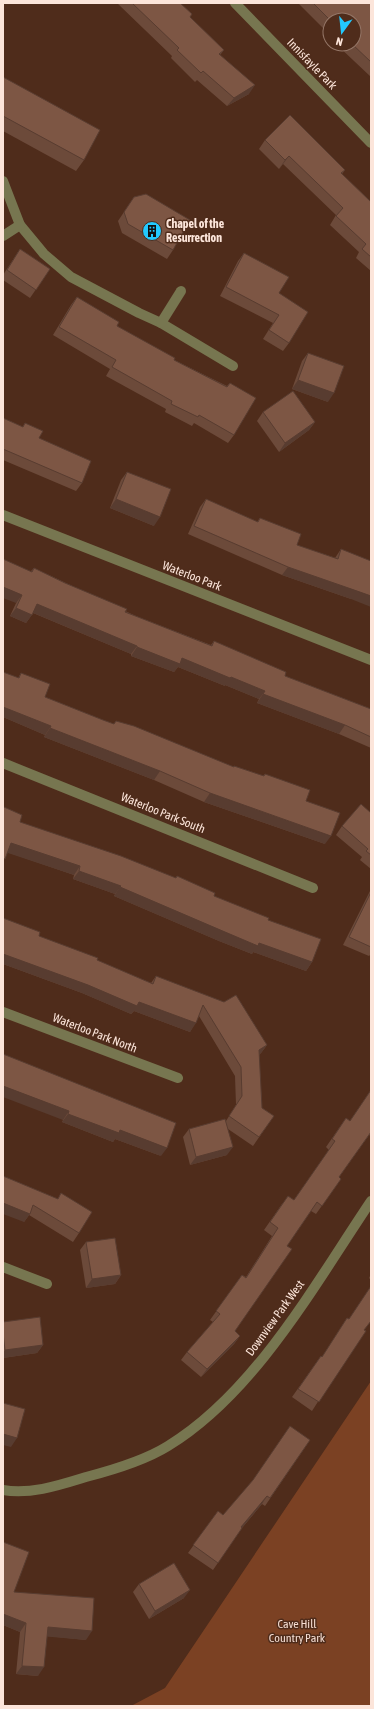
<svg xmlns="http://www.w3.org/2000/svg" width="374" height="1709" font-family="'Asap Condensed',sans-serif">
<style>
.green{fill:#7b4123}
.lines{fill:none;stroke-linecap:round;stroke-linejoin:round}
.minor{stroke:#777650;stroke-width:10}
.wall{fill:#6c4a3a}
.shaded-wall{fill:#583c30}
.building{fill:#7d5644;stroke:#583c30}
.labels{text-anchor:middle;stroke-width:3;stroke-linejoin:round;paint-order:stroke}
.street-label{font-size:12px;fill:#fce5da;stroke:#4f2c1b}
.poi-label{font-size:12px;font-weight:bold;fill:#fce5da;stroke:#4f2c1b;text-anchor:start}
.park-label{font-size:12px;fill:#f4dcd1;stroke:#4f2c1b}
</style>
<rect width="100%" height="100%" fill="#4f2c1b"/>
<!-- green -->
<polygon class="green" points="371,1381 371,1706 131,1706 165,1688"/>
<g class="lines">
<!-- minor -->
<g class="minor">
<polyline points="235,3 371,143"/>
<polyline points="3,181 20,225 44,254 71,277 139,313 161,323 233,366"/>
<polyline points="3,236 20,225"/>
<polyline points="161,323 181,291"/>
<polyline points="3,515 371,660"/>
<polyline points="3,763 313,888"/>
<polyline points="3,1012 178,1078"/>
<polyline points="3,1267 47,1284"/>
<path d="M3 1490C30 1495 60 1485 86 1477 113 1470 144 1461 168 1446 255 1393 315 1284 371 1201"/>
</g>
</g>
<!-- wall -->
<g class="wall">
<polygon points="117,3 180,3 192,14 190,17 224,50 220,55 249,94 227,106 197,80 195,82 171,58 172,56"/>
<polygon points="298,3 356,3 357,4 371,5 371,77 336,44 354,44 330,20 330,38 328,36 329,34"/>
<polygon points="3,77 84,160 76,171 3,131"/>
<polygon points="265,140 345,170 342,174 371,202 371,271 356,258 359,252 330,225 336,215 283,164 279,169 259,149"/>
<polygon points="134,197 173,250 167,259 122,233 118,221"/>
<polygon points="20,249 50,269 30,298 3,280 3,275"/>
<polygon points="244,253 279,293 289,343 283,351 263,339 273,323 220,296 238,261"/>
<polygon points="77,297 117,326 174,360 227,386 230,383 234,435 228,443 194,423 192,426 165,412 166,409 106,376 110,369 53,335 71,305"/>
<polygon points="308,353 328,402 292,389 302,361"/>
<polygon points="263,412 315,422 309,430 279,452 257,421"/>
<polygon points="3,418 23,427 25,423 82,483 76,491 3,460"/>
<polygon points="127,472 154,526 110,508 121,480"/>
<polygon points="206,499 257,522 260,518 297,545 335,558 341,549 351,599 282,575 188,534 200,507"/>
<polygon points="34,568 138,617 211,645 214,641 285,676 371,709 371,748 339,734 257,703 259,699 225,685 225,686 178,667 174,672 131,656 131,654 33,613 26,623 10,616 31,571"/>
<polygon points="3,672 18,678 21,673 45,697 103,720 114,724 116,721 233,767 234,766 263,776 265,774 306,801 325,844 204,802 154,780 44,737 45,735 3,717"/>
<polygon points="4,807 20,822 176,878 177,876 214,896 268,920 312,962 306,971 253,952 252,954 219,941 114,896 115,894 73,879 74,875 7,852 3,861 3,809"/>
<polygon points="371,813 371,869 360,860 362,857 336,835 342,826"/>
<polygon points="371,889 371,954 369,956 343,945"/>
<polygon points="3,918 39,936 151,983 156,976 267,1045 261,1053 259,1055 262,1108 274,1116 253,1146 228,1129 227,1155 190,1165 183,1137 189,1129 226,1121 236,1105 235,1076 199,1016 190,1032 134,1011 131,1014 82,993 3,964"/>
<polygon points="3,1054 161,1156 115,1139 113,1142 62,1122 63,1120"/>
<polygon points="371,1090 371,1136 369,1135 339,1177 341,1179 316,1214 311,1211 287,1246 235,1331 240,1336 234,1344 201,1377 181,1360 187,1352 213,1322 210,1320 242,1275 246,1277 272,1236 264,1230 282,1204 294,1200 329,1150 326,1147 346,1118 350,1121"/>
<polygon points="3,1176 58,1199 61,1193 79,1233 73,1242 29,1215 24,1222"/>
<polygon points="86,1242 121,1275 115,1284 86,1288 80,1250"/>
<polygon points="371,1274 371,1280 369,1278"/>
<polygon points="347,1318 364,1330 312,1411 292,1397 321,1356 322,1357"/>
<polygon points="3,1322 43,1345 37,1353 3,1358"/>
<polygon points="310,1440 265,1506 262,1504 242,1528 213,1570 188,1553 218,1511 223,1515"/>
<polygon points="3,1542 14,1592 86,1640 47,1636 38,1676 16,1674 20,1632 3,1625"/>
<polygon points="139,1584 184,1598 149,1619 133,1592"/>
</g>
<!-- shaded-wall -->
<g class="shaded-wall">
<polygon points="255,85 249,94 227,106 234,98"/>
<polygon points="289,156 283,164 279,169 285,160"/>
<polygon points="298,380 334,393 328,402 292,389"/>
<polygon points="315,422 309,430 279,452 285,443"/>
<polygon points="116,499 160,517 154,526 110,508"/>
<polygon points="288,567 357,591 371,596 371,607 351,599 282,575"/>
<polygon points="3,587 22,595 16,603 3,598"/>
<polygon points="37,604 137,646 131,654 31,612"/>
<polygon points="16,608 32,615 26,623 10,616"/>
<polygon points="137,647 182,658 231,677 265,691 259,699 225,685 225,686 178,667 174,672 131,656"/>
<polygon points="263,694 345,725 339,734 257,703"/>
<polygon points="3,707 51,726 45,735 3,717"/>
<polygon points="50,728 160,771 154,780 44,737"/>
<polygon points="210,793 331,836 325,844 204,802"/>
<polygon points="11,843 80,866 74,875 5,852"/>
<polygon points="79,871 121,886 115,894 73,879"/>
<polygon points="120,887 259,943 312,962 306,971 253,952 252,954 219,941 114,896"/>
<polygon points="3,954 139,1002 196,1023 190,1032 134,1011 131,1014 82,993 3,964"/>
<polygon points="267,1045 261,1053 253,1059 259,1050"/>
<polygon points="3,1086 69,1111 63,1120 3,1097"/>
<polygon points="68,1114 120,1130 167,1148 161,1156 115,1139 113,1142 62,1122"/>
<polygon points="233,1147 227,1155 190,1165 196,1157"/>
<polygon points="3,1203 30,1214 24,1222 3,1214"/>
<polygon points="121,1275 115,1284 86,1288 92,1279"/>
<polygon points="240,1336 234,1344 201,1377 207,1369"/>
<polygon points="43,1345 37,1353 3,1358 3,1353 5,1350"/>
<polygon points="3,1434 17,1438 11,1447 3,1445"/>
<polygon points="267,1496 262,1504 236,1535 241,1527"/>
<polygon points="190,1590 184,1598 149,1619 155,1611"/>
<polygon points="3,1614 26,1623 20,1632 3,1625"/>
<polygon points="48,1627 92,1631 86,1640 41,1636"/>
<polygon points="22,1666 44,1667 38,1676 16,1674"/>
</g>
<!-- building -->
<g class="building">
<polygon points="132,3 180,3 192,14 190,17 224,50 219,54 255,85 234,98 203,71 201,73 177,50 179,48"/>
<polygon points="313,3 356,3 357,4 358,3 369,3 371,5 371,62 352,44 354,44 354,20 330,20"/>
<polygon points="3,77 100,130 84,160 3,116"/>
<polygon points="290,115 345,170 341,173 371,202 371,257 362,249 366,244 336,216 343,208 289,156 285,160 265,140"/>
<polygon points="146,194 190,220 173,250 128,224 124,212 134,197"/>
<polygon points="20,249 50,269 36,290 7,270"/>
<polygon points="244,253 289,277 279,293 308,312 289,343 269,330 279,315 226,287"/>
<polygon points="77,297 119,322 117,326 175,358 174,360 227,387 230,383 256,398 234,435 199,415 198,417 171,404 172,401 112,367 116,360 59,327"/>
<polygon points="308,353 344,366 334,393 298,380"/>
<polygon points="293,391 315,422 285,443 263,412"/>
<polygon points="3,418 23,427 25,423 43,431 39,438 91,461 82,483 3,449"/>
<polygon points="127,472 171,489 160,517 116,499"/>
<polygon points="206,499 258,522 260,518 301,534 297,545 338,559 341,549 371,561 371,596 357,591 288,567 194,526"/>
<polygon points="3,559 32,572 34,568 65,583 127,609 125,612 138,617 212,646 214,641 286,672 285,676 371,709 371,737 345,725 263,694 265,691 231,677 230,678 182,658 180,664 137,647 137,646 37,604 32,615 16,608 22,595 3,587"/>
<polygon points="3,672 19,678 21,673 50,684 45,697 103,720 114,724 116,721 134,726 234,767 234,766 264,776 265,774 310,790 306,801 340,813 331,836 210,793 160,771 50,728 51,726 3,707"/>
<polygon points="361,804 371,813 371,855 366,851 368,849 342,826"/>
<polygon points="4,807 22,815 20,822 121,856 176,878 177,876 215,893 214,896 269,918 268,920 321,939 312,962 259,943 258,946 225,932 120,887 121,886 79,871 80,866 11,843 5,859 3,858 3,810"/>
<polygon points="371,892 371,947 349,937"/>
<polygon points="3,918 40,932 39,936 98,958 97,960 153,984 156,976 224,1002 236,995 267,1045 259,1050 262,1108 274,1116 259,1137 229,1116 242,1096 241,1067 203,1005 196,1023 139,1002 137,1006 88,985 3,954"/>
<polygon points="3,1054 176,1123 167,1148 120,1130 119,1133 68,1114 69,1111 3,1086"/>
<polygon points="371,1090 371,1132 339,1177 341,1179 322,1206 317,1202 287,1246 292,1249 235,1331 240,1336 207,1369 187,1352 220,1314 216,1311 242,1275 246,1278 278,1228 270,1222 288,1196 294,1200 335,1141 332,1139 346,1118 350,1121"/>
<polygon points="225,1119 233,1147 196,1157 189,1129"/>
<polygon points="3,1176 58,1199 61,1193 92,1212 79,1233 33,1205 30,1214 3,1203"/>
<polygon points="115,1238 121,1275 92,1279 86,1242"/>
<polygon points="371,1286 371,1321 364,1330 366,1331 319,1402 298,1389 321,1356 322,1357 347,1318 349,1319"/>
<polygon points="40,1317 43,1345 5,1350 3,1333 3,1322"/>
<polygon points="3,1403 25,1409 17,1438 3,1434"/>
<polygon points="290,1426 310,1440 270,1498 267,1496 241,1527 242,1528 218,1563 193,1545 218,1511 223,1515 253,1480"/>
<polygon points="3,1542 29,1552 14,1592 94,1598 92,1631 48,1627 44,1667 22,1666 26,1623 3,1614"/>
<polygon points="174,1563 190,1590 155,1611 139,1584"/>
</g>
<!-- icons -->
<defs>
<symbol id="building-disc" viewBox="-11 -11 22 22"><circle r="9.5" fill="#23c9fe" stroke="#4f2c1b"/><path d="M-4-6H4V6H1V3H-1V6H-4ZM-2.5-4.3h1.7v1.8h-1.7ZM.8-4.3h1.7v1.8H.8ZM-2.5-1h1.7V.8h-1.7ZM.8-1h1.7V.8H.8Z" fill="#111"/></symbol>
</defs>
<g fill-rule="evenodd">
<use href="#building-disc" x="141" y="220" width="22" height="22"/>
</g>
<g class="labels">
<!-- street labels -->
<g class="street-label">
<text transform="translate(312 64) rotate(46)" y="4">Innisfayle Park</text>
<text transform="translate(192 576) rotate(21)" y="4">Waterloo Park</text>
<text transform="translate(163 813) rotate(22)" y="4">Waterloo Park South</text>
<text transform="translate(95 1033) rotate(21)" y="4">Waterloo Park North</text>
<text transform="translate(275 1318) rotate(-54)" y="4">Downview Park West</text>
</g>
<!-- poi labels -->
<g class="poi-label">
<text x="166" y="228">Chapel of the<tspan x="166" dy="14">Resurrection</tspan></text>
</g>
<!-- park labels -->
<g class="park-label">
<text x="297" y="1628">Cave Hill<tspan x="297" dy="14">Country Park</tspan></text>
</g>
</g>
<!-- border -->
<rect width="374" height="1709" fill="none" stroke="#fce5da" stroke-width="8"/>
<!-- north arrow -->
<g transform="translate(342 32) rotate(195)"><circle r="19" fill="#4f2c1b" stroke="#947667"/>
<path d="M0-3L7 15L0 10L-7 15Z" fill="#23c9fe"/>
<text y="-6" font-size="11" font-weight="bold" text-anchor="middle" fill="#fce5da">N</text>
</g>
</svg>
